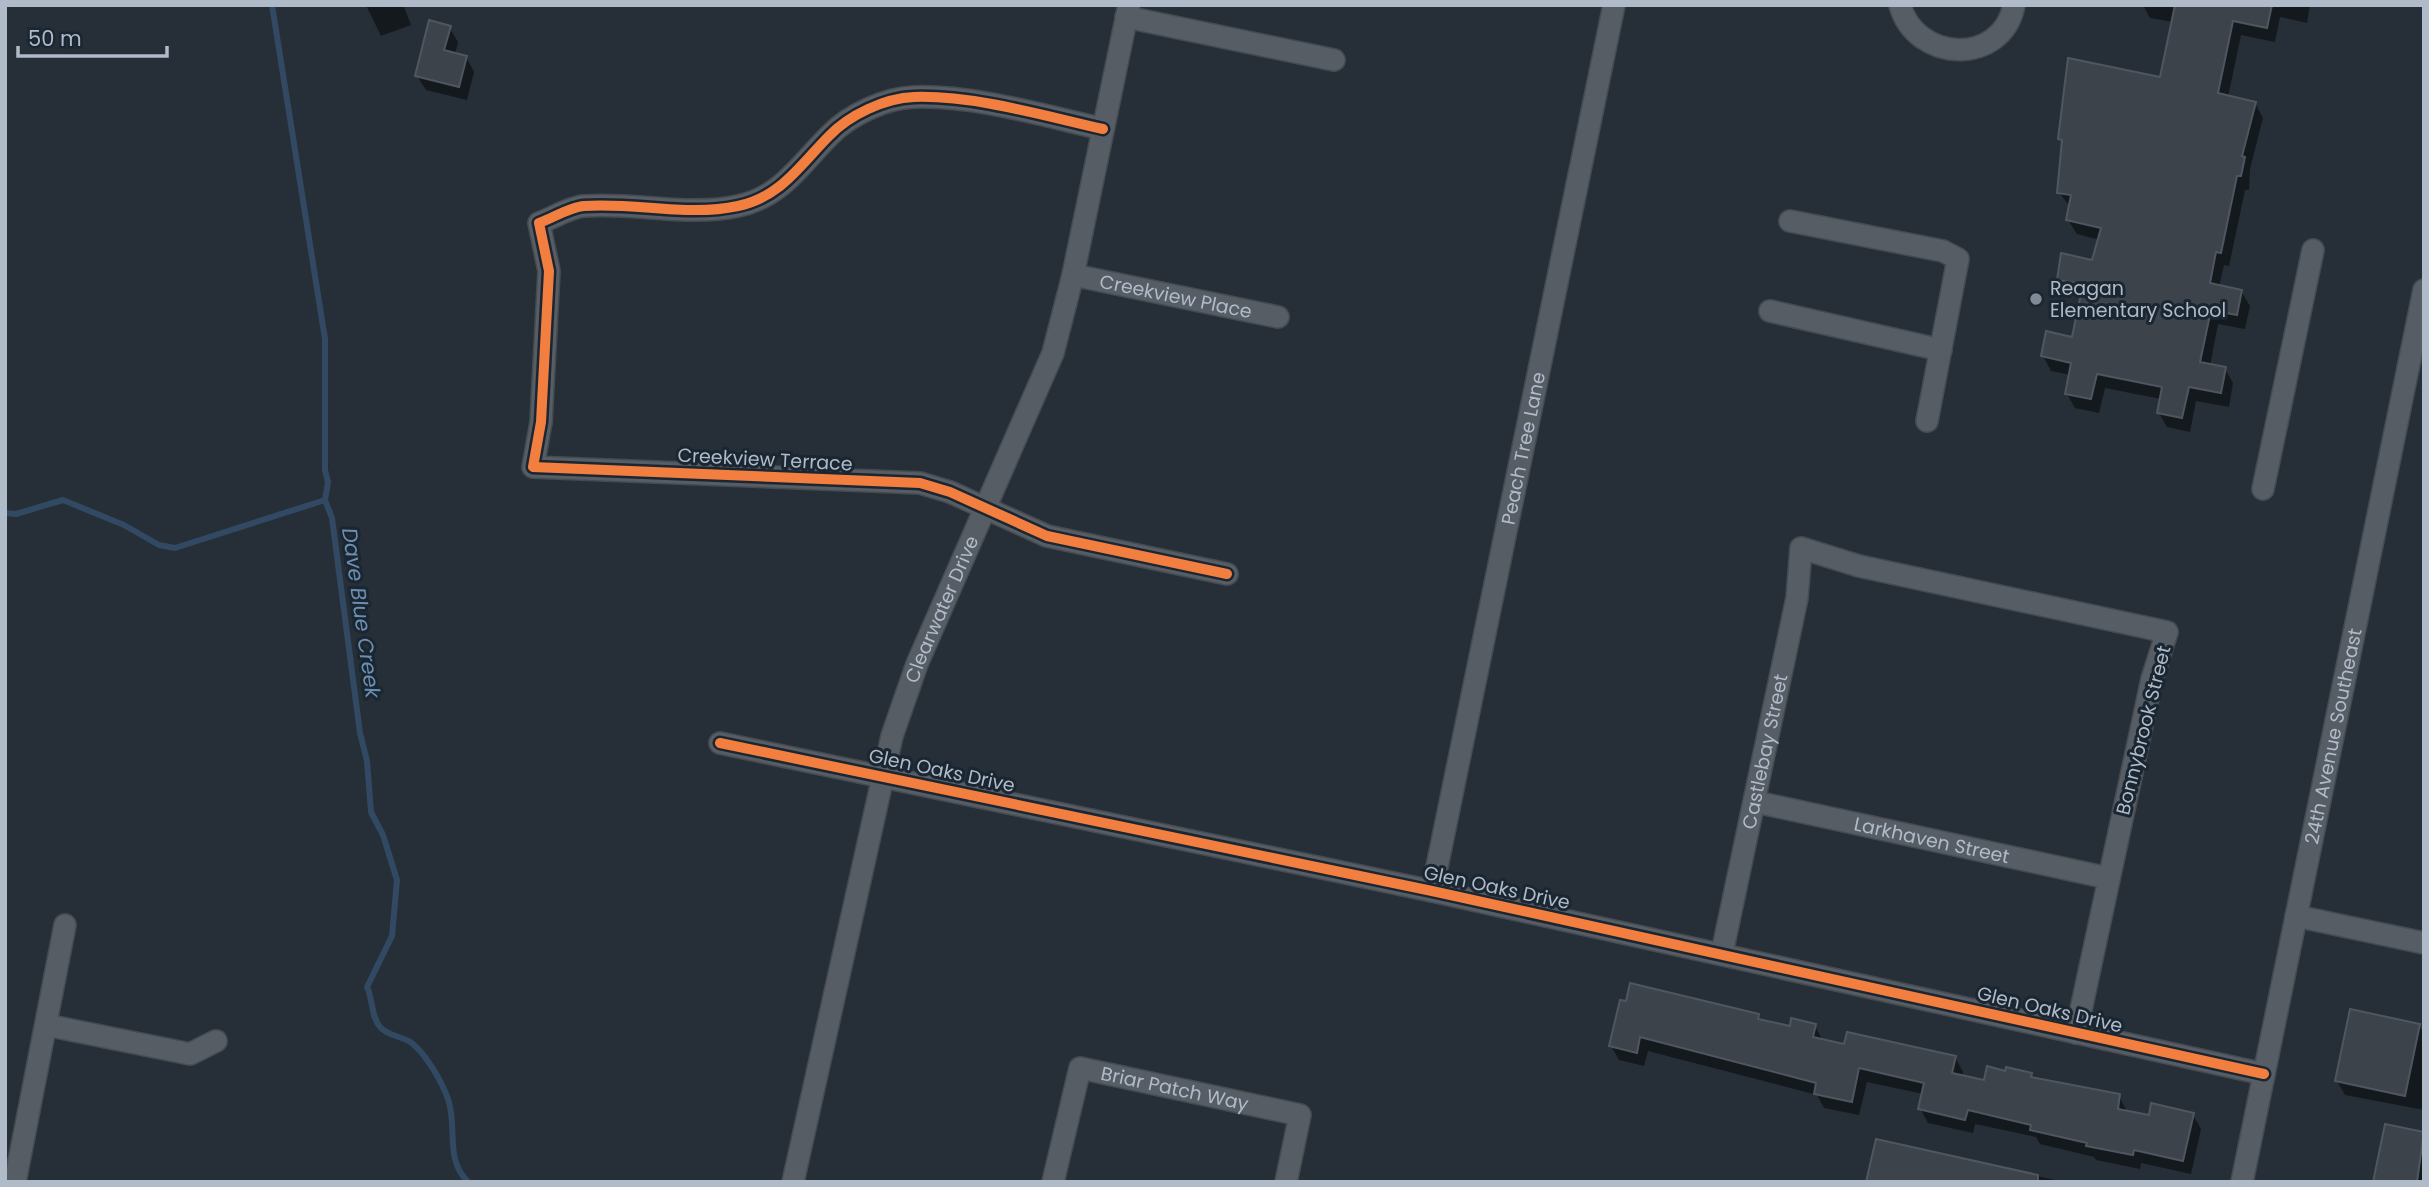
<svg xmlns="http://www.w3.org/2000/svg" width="2429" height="1187" font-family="Poppins,sans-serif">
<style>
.shadow{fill:#0007}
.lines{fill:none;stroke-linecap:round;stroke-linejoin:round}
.stream{stroke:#314962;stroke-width:6}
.building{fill:#3c434a;stroke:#4f565f;stroke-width:2}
.minor-casing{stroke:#454b51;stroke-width:24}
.minor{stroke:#575d64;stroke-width:21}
.cycleway-casing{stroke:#1a2632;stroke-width:15}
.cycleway{stroke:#f27e40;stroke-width:10}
.poi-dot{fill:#808a96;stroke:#1a2632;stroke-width:2.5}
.labels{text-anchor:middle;stroke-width:6;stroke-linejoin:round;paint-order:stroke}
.poi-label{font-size:19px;fill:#b0bbc9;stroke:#1a2632;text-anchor:start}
.street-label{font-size:19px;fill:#b0bbc9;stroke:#1a2632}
.water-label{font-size:21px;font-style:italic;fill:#6d8faf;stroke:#1a2632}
</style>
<rect width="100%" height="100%" fill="#262f37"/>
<!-- shadow -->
<g class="shadow">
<polygon points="366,5 410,5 404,7 411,25 381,36"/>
<polygon points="2143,5 2310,5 2307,23 2280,17 2275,42 2241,35 2228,97 2255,103 2263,118 2250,169 2249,190 2245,190 2229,266 2224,265 2219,287 2241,291 2250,306 2245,329 2218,324 2210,366 2225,369 2233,383 2229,407 2196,401 2190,432 2167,427 2159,413 2161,399 2105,388 2099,413 2075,408 2067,394 2071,375 2051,371 2043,356 2074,340 2083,297 2067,294 2059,279 2094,262 2100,240 2077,234 2068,220 2070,207 2059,192 2064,145 2060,139 2162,79 2173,22 2150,18"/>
<polygon points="449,27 458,42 455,55 466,57 474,72 467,100 426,90 417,76"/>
<polygon points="1621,1002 1758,1016 1761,1021 1791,1028 1815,1026 1823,1041 1845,1046 1955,1057 1963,1072 1962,1077 1985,1082 2007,1073 2031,1074 2034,1080 2119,1096 2127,1112 2150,1117 2193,1115 2201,1129 2191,1174 2141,1163 2140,1169 2096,1160 2094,1157 2040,1144 2036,1137 1975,1124 1973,1133 1928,1123 1920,1108 1923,1094 1867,1082 1859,1115 1824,1108 1817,1095 1648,1051 1644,1066 1619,1060 1611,1046"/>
<polygon points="2419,1026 2424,1033 2424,1110 2345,1095 2337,1081"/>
<polygon points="2424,1133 2424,1182 2375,1182"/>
<polygon points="1877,1142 2065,1182 1868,1182"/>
</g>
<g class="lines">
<!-- stream -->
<g class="stream">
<path d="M272 5 325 339V470L328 482 325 500 332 518 360 733 367 761 371 812 383 835 397 880 392 936 367 987C373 999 371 1017 380 1027 389 1037 404 1036 413 1044 427 1056 442 1082 448 1099 458 1127 444 1158 468 1182"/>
<polyline points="5,513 16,514 63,500 124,525 159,545 175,548 325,500"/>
</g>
</g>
<!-- building -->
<g class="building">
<polygon points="2175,5 2272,5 2267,28 2233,21 2218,93 2256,102 2242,156 2245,157 2241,176 2237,176 2221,253 2216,252 2210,283 2242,290 2237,315 2211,310 2200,362 2226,367 2221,393 2189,387 2182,418 2157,413 2162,387 2097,374 2091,399 2065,394 2071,363 2041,356 2046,331 2072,337 2083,284 2057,280 2061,253 2092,260 2101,228 2066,220 2071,195 2057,193 2062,140 2058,139 2068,58 2160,77"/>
<polygon points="429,20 451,26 444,50 467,56 459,87 415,76"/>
<polygon points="1630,983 1759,1014 1758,1019 1790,1026 1791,1018 1816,1024 1813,1037 1844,1044 1847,1032 1956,1056 1952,1073 1984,1080 1987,1066 2005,1071 2006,1067 2032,1073 2031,1077 2120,1094 2118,1109 2149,1115 2151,1103 2194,1113 2183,1161 2134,1150 2133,1155 2086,1146 2087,1143 2030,1130 2031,1125 1968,1110 1965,1120 1918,1109 1924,1083 1859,1068 1852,1102 1814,1094 1816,1083 1640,1037 1637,1053 1609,1046 1620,1000 1626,1001"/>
<polygon points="2350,1009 2420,1024 2405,1096 2335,1081"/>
<polygon points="2385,1124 2424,1132 2417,1182 2373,1182"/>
<polygon points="1876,1139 2038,1175 2038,1182 1866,1182"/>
</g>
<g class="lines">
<defs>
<g id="minor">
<path d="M1900 5C1915 62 2002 67 2014 5"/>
<polyline points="1126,17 1334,60"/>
<path d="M1103 129C1045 116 974 95 914 97 885 98 849 115 829 136 800 165 781 197 738 206 687 217 636 202 584 206 570 207 553 218 539 223L549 271 541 422 533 467 920 483 950 492 1047 536 1227 574"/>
<polyline points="1790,221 1943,251 1958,259 1927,421"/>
<path id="s1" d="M1073 275 1278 317"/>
<polyline points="1770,311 1941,350"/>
<polyline points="2263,489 2313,250"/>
<polyline points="720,743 1432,891 2264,1074"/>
<path id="s2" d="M1756 802 2108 878"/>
<path id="s3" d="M1432 891 1614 5"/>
<polyline points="2296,916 2424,943"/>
<path id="s4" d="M1722 953 1797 598 1801 548 1859 566 2167 632 2152 679 2076 1033"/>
<polyline points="46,1025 190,1054 216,1041"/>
<polyline points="15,1182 65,925"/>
<path id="s5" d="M793 1182 892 736 917 664 1053 353 1073 275 1129 5"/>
<path id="s6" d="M1053 1182 1080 1068 1300 1115 1286 1182"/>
<path id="s7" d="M2242 1182 2424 290"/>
</g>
</defs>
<!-- minor casing -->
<use href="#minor" class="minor-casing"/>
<!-- minor -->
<use href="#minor" class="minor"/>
<defs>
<g id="cycleway">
<path d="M1103 129C1045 116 974 95 914 97 885 98 849 115 829 136 800 165 781 197 738 206 687 217 636 202 584 206 570 207 553 218 539 223L549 271 541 422 533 467 920 483 950 492 1047 536 1227 574"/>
<polyline points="720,743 1432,891 2264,1074"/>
</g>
</defs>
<!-- cycleway casing -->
<use href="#cycleway" class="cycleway-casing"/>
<!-- cycleway -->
<use href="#cycleway" class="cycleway"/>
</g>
<!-- markers -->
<circle class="poi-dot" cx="2036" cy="299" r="7"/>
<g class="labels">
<!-- poi labels -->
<g class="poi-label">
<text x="2050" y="295">Reagan<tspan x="2050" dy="22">Elementary School</tspan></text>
</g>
<!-- street labels -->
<g class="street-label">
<text dy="7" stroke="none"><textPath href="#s1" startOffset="105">Creekview Place</textPath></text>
<text dy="7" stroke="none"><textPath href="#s3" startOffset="452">Peach Tree Lane</textPath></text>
<text transform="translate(765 459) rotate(3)" y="7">Creekview Terrace</text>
<text dy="7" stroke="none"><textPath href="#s5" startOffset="593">Clearwater Drive</textPath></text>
<text transform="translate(2143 730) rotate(-76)" y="7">Bonnybrook Street</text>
<text dy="7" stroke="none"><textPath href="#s7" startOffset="455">24th Avenue Southeast</textPath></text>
<text dy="7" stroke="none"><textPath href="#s4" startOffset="206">Castlebay Street</textPath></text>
<text transform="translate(942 770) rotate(12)" y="7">Glen Oaks Drive</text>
<text dy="7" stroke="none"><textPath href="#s2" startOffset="180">Larkhaven Street</textPath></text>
<text transform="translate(1497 887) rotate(12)" y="7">Glen Oaks Drive</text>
<text transform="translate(2050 1009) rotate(13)" y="7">Glen Oaks Drive</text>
<text dy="7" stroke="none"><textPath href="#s6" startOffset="214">Briar Patch Way</textPath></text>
</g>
<!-- water labels -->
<g class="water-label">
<text transform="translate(361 613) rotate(82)" y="7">Dave Blue Creek</text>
</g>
</g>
<!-- border -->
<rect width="2429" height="1187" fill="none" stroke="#b0bbc9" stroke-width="14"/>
<!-- scale -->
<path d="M18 46v10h149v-10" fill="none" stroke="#b0bbc9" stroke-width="3.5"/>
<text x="28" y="46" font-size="21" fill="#b0bbc9" stroke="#1a2632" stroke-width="5" paint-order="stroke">50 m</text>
</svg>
